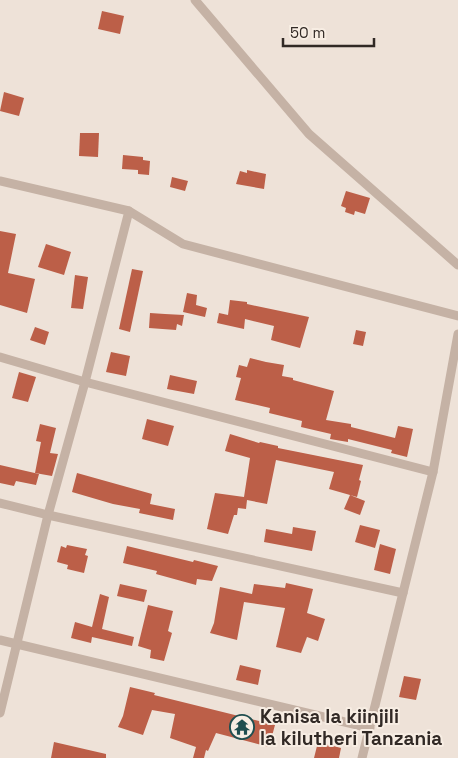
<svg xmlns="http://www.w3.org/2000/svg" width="458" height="758" font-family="'Space Grotesk',sans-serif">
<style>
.building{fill:#bc5f48}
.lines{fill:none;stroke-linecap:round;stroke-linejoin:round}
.street{stroke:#c5b2a5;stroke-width:9}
.labels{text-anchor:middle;stroke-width:4;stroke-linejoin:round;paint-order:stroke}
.poi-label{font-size:19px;font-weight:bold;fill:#312925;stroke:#f7ede3;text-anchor:start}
</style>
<rect width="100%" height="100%" fill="#eee2d8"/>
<!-- building -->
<g class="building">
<polygon points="102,11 124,16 120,34 98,29"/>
<polygon points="4,92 24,98 19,116 0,111"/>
<polygon points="80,133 99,133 98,157 79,156"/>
<polygon points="123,155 143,157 143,160 150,161 149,175 138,174 138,170 122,169"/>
<polygon points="247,170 266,174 264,189 236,184 240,171 247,173"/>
<polygon points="172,177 188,181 185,191 170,187"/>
<polygon points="346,191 370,198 365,214 355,211 354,215 345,212 346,208 341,206"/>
<polygon points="0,231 16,234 8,273 35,279 27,313 0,305"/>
<polygon points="46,244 71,252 64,275 38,267"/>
<polygon points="132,269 143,271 130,332 119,329"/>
<polygon points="75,275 88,277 83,309 71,308"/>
<polygon points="187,293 197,295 196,305 207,308 205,317 183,312"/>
<polygon points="230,300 247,302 247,304 309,317 300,348 271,340 274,326 245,319 244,329 217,323 219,313 228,315"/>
<polygon points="150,313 165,314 184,315 182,326 177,324 176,330 149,328"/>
<polygon points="35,327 49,332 45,345 30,340"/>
<polygon points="356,330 366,332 363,346 353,344"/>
<polygon points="111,352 130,356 126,376 106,372"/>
<polygon points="250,358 266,362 284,365 282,376 293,378 293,380 334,391 326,420 351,424 351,427 395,438 398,426 413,429 407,457 391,453 392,450 348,439 348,442 330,439 331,434 301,427 302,421 269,413 270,408 235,400 241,378 236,377 239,365 247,367"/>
<polygon points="19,372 36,377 28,402 12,398"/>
<polygon points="170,375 197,381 194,394 167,389"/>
<polygon points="147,419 174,426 168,446 142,439"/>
<polygon points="40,424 56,428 50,453 58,454 52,476 35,473 41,442 36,441"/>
<polygon points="230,434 259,443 260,442 278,446 278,448 363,465 359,480 361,481 357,497 350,495 365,501 360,515 344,509 350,495 329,489 334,472 276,460 267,504 247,500 246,509 238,508 237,515 234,515 228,534 207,529 215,493 244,497 250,458 225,451"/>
<polygon points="0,465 39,474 36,485 16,481 14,486 0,483"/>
<polygon points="77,473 152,494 150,504 175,509 173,520 139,513 140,509 113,504 72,492"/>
<polygon points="360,525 380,530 375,548 355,542"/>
<polygon points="293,527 316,531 312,551 264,542 266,529 292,534"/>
<polygon points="380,544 396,549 390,574 374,570"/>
<polygon points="67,545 87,549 85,555 88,556 84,573 67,569 68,565 57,562 61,546 66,548"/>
<polygon points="127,546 193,562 194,560 218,566 212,581 197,579 196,585 156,574 157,571 123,563"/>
<polygon points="286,583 313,589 307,613 325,619 318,641 307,637 301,653 276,647 285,608 244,602 237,640 210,633 214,623 220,587 252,594 254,584 285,588"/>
<polygon points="120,584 147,590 144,602 117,596"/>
<polygon points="100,594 109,597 102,629 134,637 132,646 92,637 91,643 71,638 75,622 92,627"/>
<polygon points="148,605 173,611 168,631 172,633 164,661 150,658 151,650 138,646"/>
<polygon points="240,665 261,670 258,685 236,680"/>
<polygon points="404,676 421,679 416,700 399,697"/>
<polygon points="130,687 155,693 154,695 275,725 269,747 216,733 208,751 206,750 204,758 193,758 196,747 170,738 175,714 152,710 143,735 118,727 123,716"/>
<polygon points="54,742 106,754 106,758 51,758"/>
<polygon points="318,742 341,748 339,758 314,758"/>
</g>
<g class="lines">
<!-- street -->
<g class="street">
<polyline points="195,0 309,134 458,265"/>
<polyline points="0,181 129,211 183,244 458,316"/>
<polyline points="0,357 85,382 433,472"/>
<polyline points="0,503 48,515 403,593"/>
<polyline points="0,640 370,728"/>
<polyline points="0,713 48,515 85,382 129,211"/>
<polyline points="362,758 433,472 458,334"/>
</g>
</g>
<!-- icons -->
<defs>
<symbol id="temple-ring" viewBox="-11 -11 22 22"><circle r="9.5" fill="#f7ede3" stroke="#1f4e4f" stroke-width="1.5"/><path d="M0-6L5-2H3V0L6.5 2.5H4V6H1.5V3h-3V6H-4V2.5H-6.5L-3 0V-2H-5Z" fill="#1f4e4f"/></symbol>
</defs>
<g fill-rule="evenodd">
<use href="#temple-ring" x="228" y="713" width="28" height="28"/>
</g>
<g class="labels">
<!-- poi labels -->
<g class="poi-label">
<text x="260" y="723">Kanisa la kiinjili<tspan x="260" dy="22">la kilutheri Tanzania</tspan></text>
</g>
</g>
<!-- scale -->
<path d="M283 38v8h91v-8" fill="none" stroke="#312925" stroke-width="2.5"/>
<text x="290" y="38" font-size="15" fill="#312925" stroke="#f7ede3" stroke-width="4" paint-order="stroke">50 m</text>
</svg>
